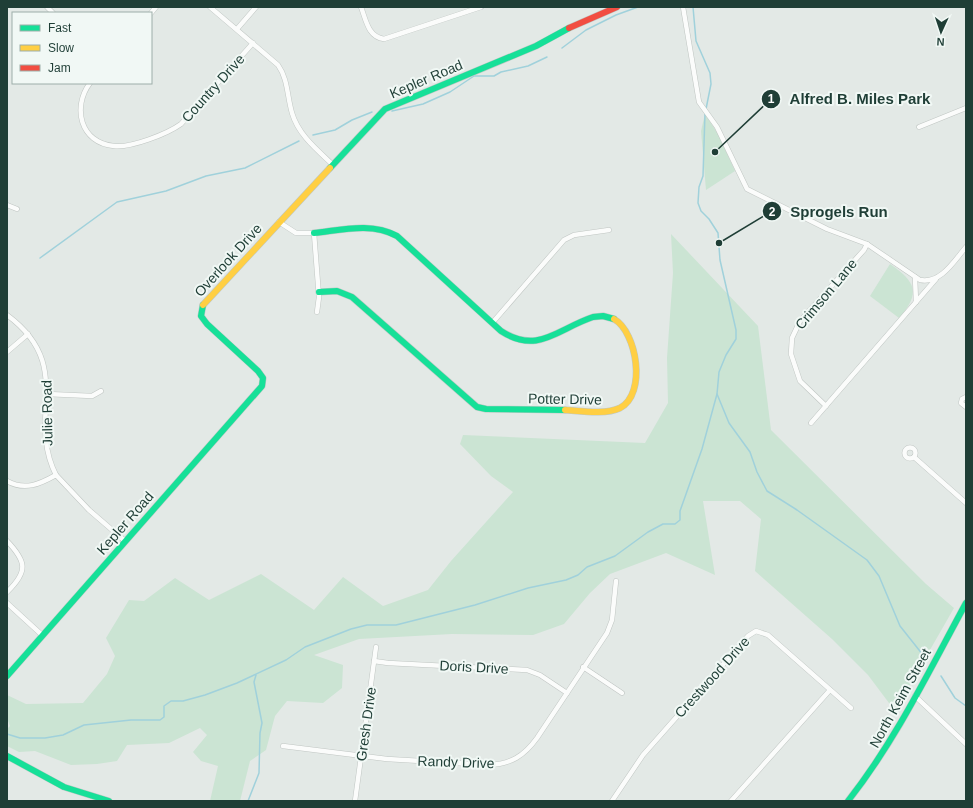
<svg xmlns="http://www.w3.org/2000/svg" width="973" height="808" font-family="Arial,sans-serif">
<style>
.green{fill:#cbe4d3}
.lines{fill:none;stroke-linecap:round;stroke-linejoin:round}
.stream{stroke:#a0d1db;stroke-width:1.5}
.street-casing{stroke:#c0c6c3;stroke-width:5.5}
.fast-casing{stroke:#bec7c4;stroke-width:7}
.slow-casing{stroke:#bec7c4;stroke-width:7}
.jam-casing{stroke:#bec7c4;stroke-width:7}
.street{stroke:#fbfcfb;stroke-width:4.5}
.fast{stroke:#16e098;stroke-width:6}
.slow{stroke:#ffcf43;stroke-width:6}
.jam{stroke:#f24e42;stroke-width:6}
.labels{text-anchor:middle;stroke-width:4;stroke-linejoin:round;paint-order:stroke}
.street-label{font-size:14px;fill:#1f3e36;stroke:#f1f8f5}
.leader{fill:none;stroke:#1f3e36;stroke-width:1.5}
.callout-dot{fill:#1f3e36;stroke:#f1f8f5;stroke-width:1.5}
.mark-label{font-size:12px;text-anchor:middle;font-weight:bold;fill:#fff}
.callout-label{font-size:15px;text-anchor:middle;font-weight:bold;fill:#1f3e36;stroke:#f1f8f5;stroke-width:4;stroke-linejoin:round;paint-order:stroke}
</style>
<rect width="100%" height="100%" fill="#e3e9e6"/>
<!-- green -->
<g class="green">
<polygon points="705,114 718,134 735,171 706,190 701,131"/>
<polygon points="671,234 758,326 771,430 926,584 954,608 895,711 868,675 832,639 755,571 761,519 740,501 703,501 715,575 666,553 610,574 590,593 564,624 533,635 452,634 359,639 314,655 343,665 342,688 323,703 287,701 275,716 266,750 250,761 240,801 210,801 218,766 201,761 193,752 207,735 200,728 169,743 127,745 117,761 97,764 71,765 35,751 19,752 7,746 7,729 10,726 7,718 7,695 26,704 83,703 107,674 115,656 106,638 129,600 144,601 175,578 209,600 261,574 314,610 343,577 383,606 428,590 451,561 513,492 491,476 460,444 463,435 645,443 668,403 667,358 673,273"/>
<path d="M890 264C916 282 921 293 899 318L870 296Z"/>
</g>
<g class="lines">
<!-- stream -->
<g class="stream">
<polyline points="693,7 696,41 710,73 711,84 706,109"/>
<polyline points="562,48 586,30 616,15 638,7"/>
<polyline points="392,111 423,104 450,92 474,76 494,76 501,72 528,66 547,57"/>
<polyline points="705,113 703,176 699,187 698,203 701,211 709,219 718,233 720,260 736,330 736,339 726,355 719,372 717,394 729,423 750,452 757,472 767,491 797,510 867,560 879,576 900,626 923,655"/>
<polyline points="313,135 335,130 352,120 372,112"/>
<polyline points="40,258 117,202 166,191 206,176 245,168 299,141"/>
<polyline points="941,676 955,698 966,706"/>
<polyline points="7,734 20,738 45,738 63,735 84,725 131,720 160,720 164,717 164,706 171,701 183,701 205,695 237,683 286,660 305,647 351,629 367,625 396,625 475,605 528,588 566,580 578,575 587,567 615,556 648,532 663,524 675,524 680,520 680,511 702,449 717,394"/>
<polyline points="248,801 259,773 260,733 262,723 254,682 256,675"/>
</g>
<defs>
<g id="street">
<polyline points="47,7 53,13"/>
<path d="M210 7 278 65C288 79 287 96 292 113 298 134 316 149 332 164"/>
<path d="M361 7C366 20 368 37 384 39L481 7"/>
<path d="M683 7 699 102 717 127 747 189 827 229 867 244 920 280C941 284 954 261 966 247"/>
<polyline points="151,13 156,7"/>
<polyline points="237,29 256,7"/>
<path d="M90 83C72 107 80 143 114 146 131 148 167 134 181 124L253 43"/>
<polyline points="919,127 966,108"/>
<polyline points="7,205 17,209"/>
<polyline points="279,222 296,233 314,233 319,297 317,312"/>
<polyline points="915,277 916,302"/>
<path d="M7 315C76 366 26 416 56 475"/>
<polyline points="493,322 564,240 574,235 609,230"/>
<polyline points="7,352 28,334"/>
<polyline points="47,394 92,396 101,391"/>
<polyline points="966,397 962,399 961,403 966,407"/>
<polyline points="826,406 800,381 791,354 792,338 800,321 864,250 867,244"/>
<polyline points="811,423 936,279"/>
<circle cx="910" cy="453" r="5.5"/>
<polyline points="914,457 966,503"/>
<path d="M7 481C25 491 40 484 56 475L89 510 125 541"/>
<path d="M7 541C26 561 29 571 7 592"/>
<polyline points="7,603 42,635"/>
<polyline points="374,661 388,663 527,670 540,675 567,693"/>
<polyline points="583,667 622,693"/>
<polyline points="915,696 966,744"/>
<path d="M283 746 387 759 489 765C511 764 524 756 537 738L607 633 612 620 616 581"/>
<polyline points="355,801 376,647"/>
<polyline points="612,801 643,755 748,636 756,631 768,635 851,708"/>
<polyline points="731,801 830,690"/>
</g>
<g id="fast">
<polyline points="330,168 385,109 536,46 569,28"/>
<path d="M314 233C342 230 371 222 397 236L501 331C538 355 557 329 593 317L603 316 614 319"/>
<polyline points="319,292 337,291 352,297 477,407 486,409 565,410"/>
<polyline points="7,676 262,386 263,378 258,371 207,324 201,316 203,305"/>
<polyline points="7,756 64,787 109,801"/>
<path d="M848 801C896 740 929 671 966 603"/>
</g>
<g id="slow">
<polyline points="203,305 330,168"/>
<path d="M565 410C581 411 605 415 620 408 647 394 637 332 614 319"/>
</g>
<polyline id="jam" points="569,28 617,7"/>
</defs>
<!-- street casing -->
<use href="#street" class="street-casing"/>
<!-- fast casing -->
<use href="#fast" class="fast-casing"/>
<!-- slow casing -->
<use href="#slow" class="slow-casing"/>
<!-- jam casing -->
<use href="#jam" class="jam-casing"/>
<!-- street -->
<use href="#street" class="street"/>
<!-- fast -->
<use href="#fast" class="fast"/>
<!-- slow -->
<use href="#slow" class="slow"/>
<!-- jam -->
<use href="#jam" class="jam"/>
</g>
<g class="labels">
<!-- street labels -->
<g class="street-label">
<text transform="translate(426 79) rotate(-23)" y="5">Kepler Road</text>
<text transform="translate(213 88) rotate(-48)" y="5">Country Drive</text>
<text transform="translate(228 260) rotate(-48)" y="5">Overlook Drive</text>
<text transform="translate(826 294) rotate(-50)" y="5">Crimson Lane</text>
<text transform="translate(565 399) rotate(1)" y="5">Potter Drive</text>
<text transform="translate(47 413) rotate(-91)" y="5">Julie Road</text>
<text transform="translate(125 523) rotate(-49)" y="5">Kepler Road</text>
<text transform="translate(474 667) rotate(3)" y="5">Doris Drive</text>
<text transform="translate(712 677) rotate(-48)" y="5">Crestwood Drive</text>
<text transform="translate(900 698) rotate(-61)" y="5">North Keim Street</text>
<text transform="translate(366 724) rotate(-82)" y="5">Gresh Drive</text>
<text transform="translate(456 762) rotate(2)" y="5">Randy Drive</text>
</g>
</g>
<!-- callouts -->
<path class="leader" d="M715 152L771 99M719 243L772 211"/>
<g class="callout-dot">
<circle cx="715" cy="152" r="4"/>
<circle cx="719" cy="243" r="4"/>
<circle cx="771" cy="99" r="10"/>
<circle cx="772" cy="211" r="10"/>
</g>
<g class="mark-label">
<text x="771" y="103">1</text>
<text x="772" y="216">2</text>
</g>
<g class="callout-label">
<text x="860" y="104">Alfred B. Miles Park</text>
<text x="839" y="217">Sprogels Run</text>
</g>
<!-- border -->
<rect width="973" height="808" fill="none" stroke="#1f3e36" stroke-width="16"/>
<!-- legend -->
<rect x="12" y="12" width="140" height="72" fill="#f1f8f5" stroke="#9daea9"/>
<rect x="20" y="25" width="20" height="6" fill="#16e098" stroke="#9daea9"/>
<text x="48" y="32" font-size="12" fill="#1f3e36">Fast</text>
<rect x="20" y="45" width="20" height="6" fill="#ffcf43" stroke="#9daea9"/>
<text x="48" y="52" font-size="12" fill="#1f3e36">Slow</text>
<rect x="20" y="65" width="20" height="6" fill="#f24e42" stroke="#9daea9"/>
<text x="48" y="72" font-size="12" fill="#1f3e36">Jam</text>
<!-- north arrow -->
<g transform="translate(941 32) rotate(183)" stroke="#f1f8f5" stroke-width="3" paint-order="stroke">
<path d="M0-3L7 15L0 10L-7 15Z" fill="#1f3e36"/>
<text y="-6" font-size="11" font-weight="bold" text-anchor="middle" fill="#1f3e36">N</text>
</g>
</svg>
